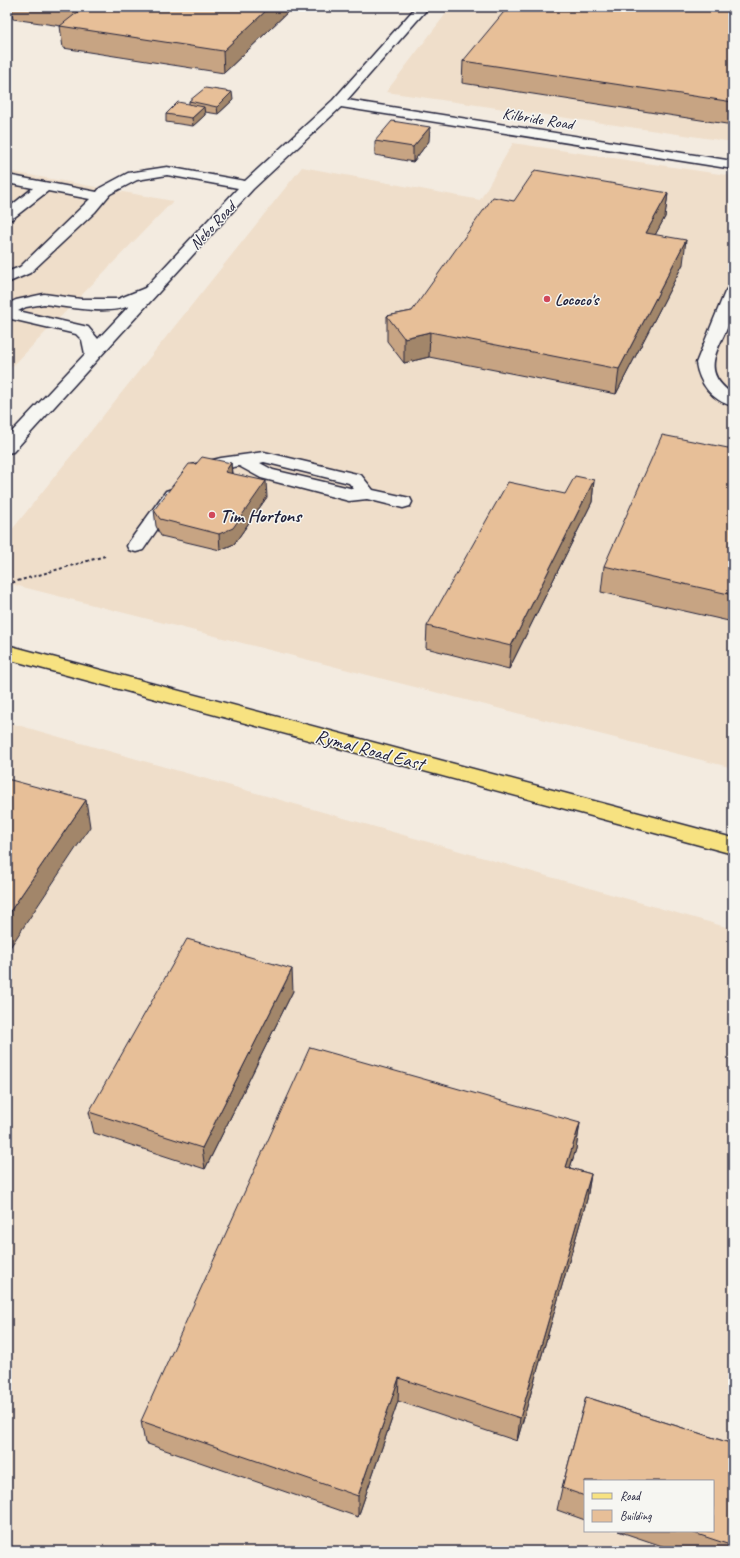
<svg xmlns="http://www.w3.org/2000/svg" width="740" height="1558" font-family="Caveat,sans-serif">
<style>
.built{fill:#efdeca;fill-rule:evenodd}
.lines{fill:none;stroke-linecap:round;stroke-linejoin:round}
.minor-casing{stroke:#22223b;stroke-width:3}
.major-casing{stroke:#22223b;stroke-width:3}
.path{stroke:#22223b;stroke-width:2;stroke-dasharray:3 2.5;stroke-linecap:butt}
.minor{fill:#f6f6f2;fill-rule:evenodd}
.major{fill:#f7e281;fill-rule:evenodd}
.wall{fill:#c7a483;stroke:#22223b}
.shaded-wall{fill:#a2866a;stroke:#22223b}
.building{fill:#e7bf98;stroke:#22223b}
.poi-dot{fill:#d1495b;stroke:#f6f6f2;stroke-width:1.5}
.labels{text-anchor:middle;stroke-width:3;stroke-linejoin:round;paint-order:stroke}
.far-street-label{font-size:16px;fill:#22223b;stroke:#f6f6f2}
.far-poi-label{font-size:16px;font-weight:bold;fill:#22223b;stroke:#f6f6f2;text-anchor:start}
.poi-label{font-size:19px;font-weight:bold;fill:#22223b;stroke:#f6f6f2;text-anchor:start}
.street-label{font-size:19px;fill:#22223b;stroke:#f6f6f2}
</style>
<rect width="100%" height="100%" fill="#f3ebe0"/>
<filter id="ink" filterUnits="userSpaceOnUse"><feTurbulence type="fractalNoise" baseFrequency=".025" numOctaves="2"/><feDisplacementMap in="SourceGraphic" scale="8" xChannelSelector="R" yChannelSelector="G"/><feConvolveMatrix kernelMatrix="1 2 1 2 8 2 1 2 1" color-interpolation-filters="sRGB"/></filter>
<g filter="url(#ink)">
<!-- built -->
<g class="built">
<polygon points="451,7 733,7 733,142 386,92"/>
<polygon points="513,143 733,176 733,768 7,583 7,536 302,167 480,200"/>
<polygon points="7,171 173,201 7,372"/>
<path d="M7 722 733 929V1551H7ZM585 1481H713V1531H585Z"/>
</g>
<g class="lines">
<defs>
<g id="minor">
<path d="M416 7H429L347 100 733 161V169L341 107 253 189 13 452 7 453V437L85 354 82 340 76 334 7 318V304L16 300 44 294 81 299H118L145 288 238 188 167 175 137 180 110 194 95 212 30 273 7 283V272L20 267 90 199 48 191 12 219 7 220V209L33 188 7 183V175L97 192 100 188 128 173 167 167 245 181 333 100ZM44 304C66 307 109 315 129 306L98 339 88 327 18 311 26 307Z"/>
<path d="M733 287C733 295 735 305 733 312 725 344 694 368 733 394V406C712 401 699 383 696 363L725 292 727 289Z"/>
<path d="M264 452 361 475 373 490 410 498 412 502 410 506 403 508 367 499 349 501 261 478 239 466 198 474 192 473 189 469 192 465 221 458ZM264 462 349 483 354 489 273 470 260 463Z"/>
<polygon points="172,489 178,491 181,495 143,550 136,552 129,550 127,546 129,542 166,491"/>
</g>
<polygon id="major" points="7,645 733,838 733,854 7,659"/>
</defs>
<!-- minor casing -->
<use href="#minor" class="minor-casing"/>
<!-- major casing -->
<use href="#major" class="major-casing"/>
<!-- path -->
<polyline class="path" points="7,584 105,556"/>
<!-- minor -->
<use href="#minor" class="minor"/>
<!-- major -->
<use href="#major" class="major"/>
</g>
<!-- wall -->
<g class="wall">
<polygon points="11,7 293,7 224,73 63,48 60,26 61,26 13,19"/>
<polygon points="733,7 733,125 462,83 463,61"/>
<polygon points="233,100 218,114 205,112 205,115 193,126 166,122 166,114 189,104 189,101"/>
<polygon points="375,141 429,141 413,162 375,155"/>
<polygon points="668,193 665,217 655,235 683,264 616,394 429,357 404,363 387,341 387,316 412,311 514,201"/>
<polygon points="733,449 733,622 601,592 604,566"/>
<polygon points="231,463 232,473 267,497 234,544 220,550 161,536 156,526 154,510"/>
<polygon points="594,480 592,502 509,669 426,648 427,626 565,494"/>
<polygon points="293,991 205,1169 94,1133 89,1112"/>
<polygon points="580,1123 576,1149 570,1168 591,1174 587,1199 517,1441 398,1401 358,1517 145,1443 141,1421"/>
<polygon points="586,1397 733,1444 733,1551 677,1551 618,1531 713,1531 713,1481 585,1481 585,1520 557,1510 562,1488"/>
</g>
<!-- shaded-wall -->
<g class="shaded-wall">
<polygon points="270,7 293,7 224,73 223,51"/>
<polygon points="232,92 233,100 218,114 217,107"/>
<polygon points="204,107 205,115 193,126 192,118"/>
<polygon points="430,127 429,141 413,162 413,147"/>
<polygon points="668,193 665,217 643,257 646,233"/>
<polygon points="686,240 683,264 616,394 619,369"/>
<polygon points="430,332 429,357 404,363 404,338"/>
<polygon points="231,463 232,479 225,472"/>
<polygon points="594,480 592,502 509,669 511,646"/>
<polygon points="266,481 267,497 234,544 220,550 219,534"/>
<polygon points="86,800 90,827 7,952 7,916"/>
<polygon points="292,969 293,991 205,1169 202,1148"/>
<polygon points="580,1123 576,1149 562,1192 566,1167"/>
<polygon points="591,1174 587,1199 517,1441 520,1418"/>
<polygon points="399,1378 398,1401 358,1517 358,1496"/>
</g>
<!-- building -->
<g class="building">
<polygon points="74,7 270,7 223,51 60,26 83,8"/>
<polygon points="508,7 733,7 733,102 463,61"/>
<polygon points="205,88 232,92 217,107 189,101"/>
<polygon points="178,102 204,107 192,118 166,114"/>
<polygon points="392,121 430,127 413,147 375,141"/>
<polygon points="535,170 668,193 646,233 686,240 619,369 430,332 404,338 387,316 412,311 493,197 514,201"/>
<polygon points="662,435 733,449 733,595 604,566"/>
<polygon points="202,457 231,463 225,472 266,481 233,528 219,534 160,519 154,510 189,464 196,464"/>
<polygon points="575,476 594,480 511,646 427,626 508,482 565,494"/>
<polygon points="7,779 86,800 7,916"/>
<polygon points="187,939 292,969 202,1148 89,1112"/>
<polygon points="310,1047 580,1123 566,1167 591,1174 520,1418 399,1378 358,1496 141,1421"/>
<polygon points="586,1397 733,1444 733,1546 688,1531 713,1531 713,1481 585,1481 585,1496 562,1488"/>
</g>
</g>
<!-- markers -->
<g class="poi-dot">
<circle cx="547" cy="299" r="4"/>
<circle cx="212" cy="515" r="4"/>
</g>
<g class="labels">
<!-- far-street labels -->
<g class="far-street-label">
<text transform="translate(538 118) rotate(9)" y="6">Kilbride Road</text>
<text transform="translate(212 225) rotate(-47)" y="6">Nebo Road</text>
</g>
<!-- far-poi labels -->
<g class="far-poi-label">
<text x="555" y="305">Lococo's</text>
</g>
<!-- poi labels -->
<g class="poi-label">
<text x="220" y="522">Tim Hortons</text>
</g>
<!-- street labels -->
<g class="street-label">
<text transform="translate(370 749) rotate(15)" y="7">Rymal Road East</text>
</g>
</g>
<!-- margin -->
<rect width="740" height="1558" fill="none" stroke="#f6f6f2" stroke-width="24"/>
<rect x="12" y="12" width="716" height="1534" fill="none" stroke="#22223b" stroke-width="1.5" filter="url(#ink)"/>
<!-- legend -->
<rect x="584" y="1480" width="130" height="52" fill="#f6f6f2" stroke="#a1a1a9"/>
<rect x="592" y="1493" width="20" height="6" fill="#f7e281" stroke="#a1a1a9"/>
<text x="620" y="1500" font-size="12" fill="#22223b">Road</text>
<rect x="592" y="1510" width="20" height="12" fill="#e7bf98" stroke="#a1a1a9"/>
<text x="620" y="1520" font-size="12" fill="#22223b">Building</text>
</svg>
